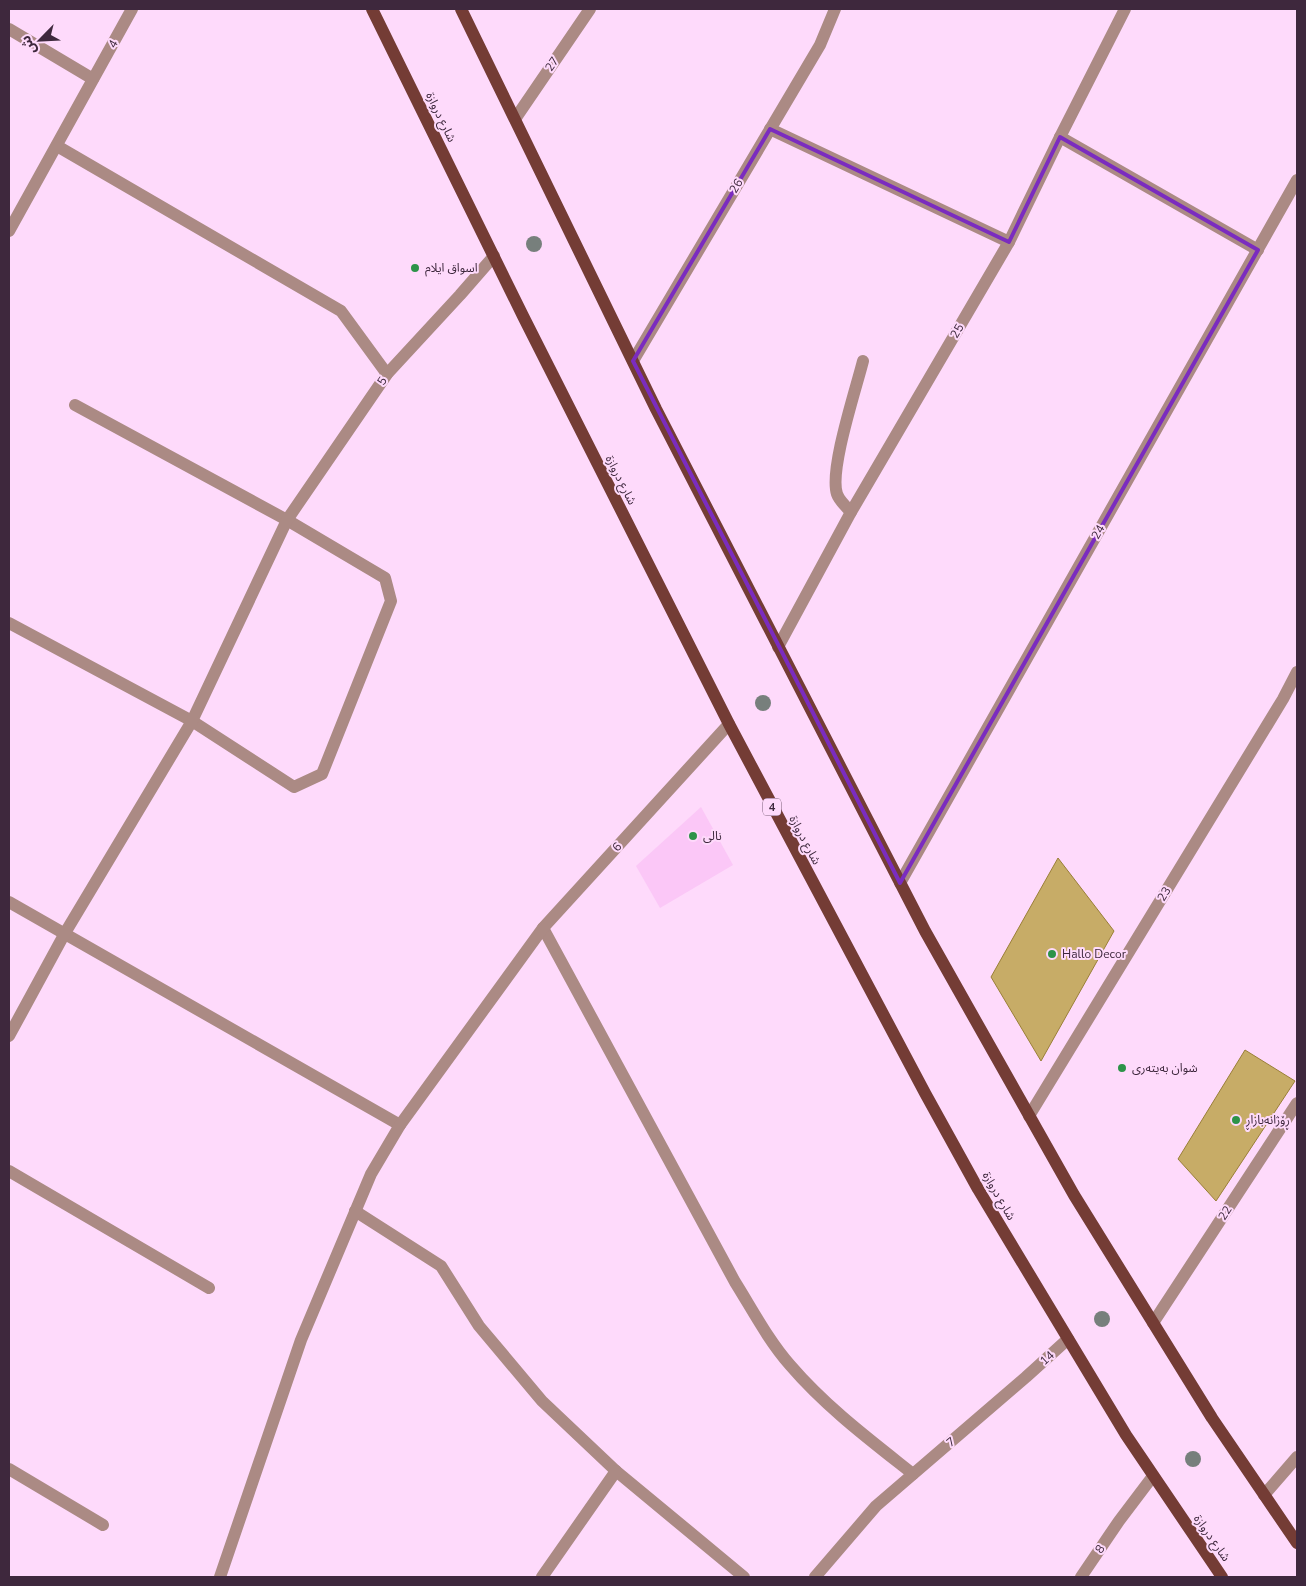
<svg xmlns="http://www.w3.org/2000/svg" width="1306" height="1586" font-family="'Nunito Sans','Noto Sans Arabic',sans-serif">
<style>
.built{fill:#fbc7f7}
.building{fill:#c7ac67;stroke:#997f37}
.lines{fill:none;stroke-linecap:round;stroke-linejoin:round}
.minor{stroke:#ab8a84;stroke-width:12}
.major{stroke:#743c35;stroke-width:12}
.tree{fill:#777f7c}
.marked{fill:none;stroke:#7b2cbf;stroke-width:4;stroke-linejoin:round}
.poi-dot{fill:#2d9349;stroke:#fedafb;stroke-width:2}
.labels{text-anchor:middle;stroke-width:4;stroke-linejoin:round;paint-order:stroke}
.shield{fill:#fedafb;stroke:#785d76;stroke-width:1}
.shield-label{font-size:11px;font-weight:bold;fill:#3e283d}
.street-label{font-size:12px;fill:#3e283d;stroke:#fedafb}
.poi-label{font-size:12px;fill:#3e283d;stroke:#fedafb;text-anchor:start}
</style>
<rect width="100%" height="100%" fill="#fedafb"/>
<!-- built -->
<polygon class="built" points="701,807 733,865 660,908 636,866"/>
<!-- building -->
<g class="building">
<polygon points="1058,858 1114,931 1041,1061 991,977"/>
<polygon points="1245,1050 1295,1081 1216,1201 1178,1159"/>
</g>
<g class="lines">
<!-- minor -->
<g class="minor">
<polyline points="9,29 93,79"/>
<polyline points="515,119 590,9"/>
<polyline points="770,129 1009,242"/>
<polyline points="1060,137 1258,250"/>
<polyline points="57,146 341,311 387,374"/>
<polyline points="9,231 132,9"/>
<polyline points="633,361 820,45 835,9"/>
<path d="M851 512C846 507 839 500 837 494 829 470 856 389 863 361"/>
<polyline points="9,623 192,721 294,787 322,774 391,601 385,578 287,520 75,405"/>
<polyline points="778,647 851,512 1009,242 1060,137 1125,9"/>
<polyline points="900,883 1297,180"/>
<polyline points="9,902 400,1125"/>
<path d="M543 928 735 1282C752 1309 768 1340 790 1365 826 1407 870 1440 913 1474"/>
<polyline points="9,1036 65,933 192,721 287,520 387,374 460,295 494,256"/>
<polyline points="1029,1116 1283,699 1297,672"/>
<polyline points="9,1171 209,1288"/>
<polyline points="355,1211 441,1266 479,1326 542,1401 616,1471 744,1577"/>
<polyline points="1153,1323 1297,1103"/>
<polyline points="9,1469 103,1525"/>
<polyline points="1264,1495 1297,1457"/>
<polyline points="220,1577 301,1340 371,1174 400,1125 543,928 729,724"/>
<polyline points="542,1577 616,1471"/>
<polyline points="815,1577 876,1506 1026,1377 1068,1339"/>
<polyline points="1081,1577 1119,1521 1153,1476"/>
</g>
<!-- major -->
<g class="major">
<polyline points="372,9 523,316 729,724 925,1093 978,1189 1126,1435 1222,1577"/>
<polyline points="461,9 656,409 925,931 1074,1195 1212,1418 1297,1543"/>
</g>
</g>
<!-- trees -->
<g class="tree">
<circle cx="534" cy="244" r="8"/>
<circle cx="763" cy="703" r="8"/>
<circle cx="1102" cy="1319" r="8"/>
<circle cx="1193" cy="1459" r="8"/>
</g>
<!-- marked area -->
<path class="marked" d="M770 129 1009 242 1060 137 1258 250 900 883 633 361Z"/>
<!-- markers -->
<g class="poi-dot">
<circle cx="415" cy="268" r="5"/>
<circle cx="693" cy="836" r="5"/>
<circle cx="1052" cy="954" r="5"/>
<circle cx="1122" cy="1068" r="5"/>
<circle cx="1236" cy="1120" r="5"/>
</g>
<g class="labels">
<!-- shield labels -->
<rect class="shield" x="763" y="798.5" width="18" height="17" rx="4"/>
<g class="shield-label">
<text x="772" y="811">4</text>
</g>
<!-- street labels -->
<g class="street-label">
<text transform="translate(113 44) rotate(-61)" y="4">4</text>
<text transform="translate(552 64) rotate(-56)" y="4">27</text>
<text transform="translate(441 117) rotate(64)" y="4">شارع دروازة</text>
<text transform="translate(736 186) rotate(-59)" y="4">26</text>
<text transform="translate(957 331) rotate(-60)" y="4">25</text>
<text transform="translate(382 381) rotate(-55)" y="4">5</text>
<text transform="translate(621 480) rotate(63)" y="4">شارع دروازة</text>
<text transform="translate(1098 532) rotate(-61)" y="4">24</text>
<text transform="translate(805 840) rotate(62)" y="4">شارع دروازة</text>
<text transform="translate(617 847) rotate(-48)" y="4">6</text>
<text transform="translate(1164 894) rotate(-59)" y="4">23</text>
<text transform="translate(999 1196) rotate(60)" y="4">شارع دروازة</text>
<text transform="translate(1225 1213) rotate(-57)" y="4">22</text>
<text transform="translate(1047 1358) rotate(-43)" y="4">14</text>
<text transform="translate(951 1442) rotate(-40)" y="4">7</text>
<text transform="translate(1212 1538) rotate(55)" y="4">شارع دروازة</text>
<text transform="translate(1100 1549) rotate(-56)" y="4">8</text>
</g>
<!-- poi labels -->
<g class="poi-label">
<text x="425" y="272">اسواق ایلام</text>
<text x="703" y="840">نالی</text>
<text x="1062" y="958">Hallo Decor</text>
<text x="1132" y="1072">شوان بەیتەری</text>
<text x="1246" y="1124">ڕۆژانەبازاڕ</text>
</g>
</g>
<!-- border -->
<rect width="1306" height="1586" fill="none" stroke="#3e283d" stroke-width="20"/>
<!-- north arrow -->
<g transform="translate(40 40) rotate(246)" stroke="#fedafb" stroke-width="4" paint-order="stroke">
<path d="M0-4L9 19L0 12L-9 19Z" fill="#3e283d"/>
<text y="-8" font-size="14" font-weight="bold" text-anchor="middle" fill="#3e283d">ش</text>
</g>
</svg>
